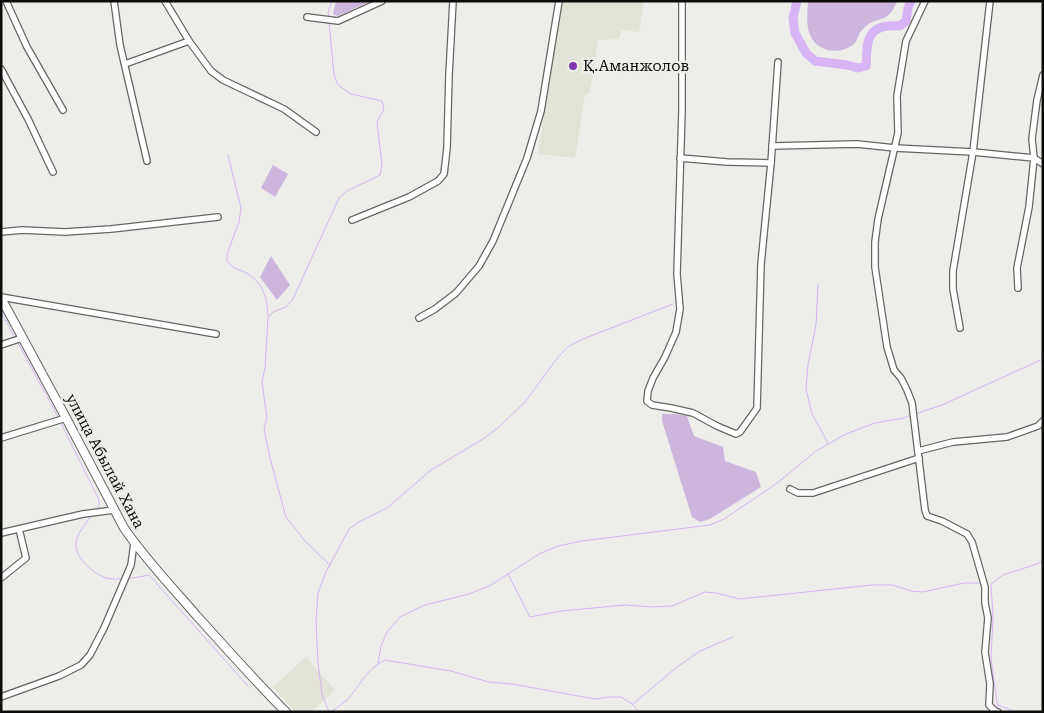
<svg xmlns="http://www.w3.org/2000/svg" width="1044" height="713" font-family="'Roboto Serif',serif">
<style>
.built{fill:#e2e2d7}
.green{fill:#ccb6de}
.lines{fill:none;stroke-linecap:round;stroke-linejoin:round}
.stream{stroke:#d7b5f4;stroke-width:1}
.river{stroke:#d7b5f4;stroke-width:9}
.street-casing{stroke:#656562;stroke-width:8}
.secondary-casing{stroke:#656562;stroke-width:10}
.street{stroke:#fff;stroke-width:5.5}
.secondary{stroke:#fff;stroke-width:8}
.poi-dot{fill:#7e38ab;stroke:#ededea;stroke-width:2}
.labels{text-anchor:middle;stroke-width:5;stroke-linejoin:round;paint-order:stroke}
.poi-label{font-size:15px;fill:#0c0c0b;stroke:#ededea;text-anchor:start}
.street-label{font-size:15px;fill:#0c0c0b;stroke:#ededea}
</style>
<rect width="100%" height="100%" fill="#ededea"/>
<!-- built -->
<g class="built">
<polygon points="562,1 644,1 639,32 622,30 619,39 598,40 590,92 585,95 575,158 538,154"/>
<polygon points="306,657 335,690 311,712 295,712 273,687"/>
</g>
<!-- green -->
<g class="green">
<polygon points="336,1 371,1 338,16 333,14"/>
<path d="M808 1H897C888 26 877 14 863 29 858 33 858 41 853 45 846 50 835 52 827 50 804 42 807 21 808 1Z"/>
<polygon points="273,165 288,174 275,197 261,188"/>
<polygon points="271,256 290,285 277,300 260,277"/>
<polygon points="662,414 676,414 687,416 694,436 723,447 725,461 756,472 761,487 710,519 700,522 692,517 662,421"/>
</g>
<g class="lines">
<!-- stream -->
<g class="stream">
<polyline points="329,17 328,12 332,1"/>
<polyline points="329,21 334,75 338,85 351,94 382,101 384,109 377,122 382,165 380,175 347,191 339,198 293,299 286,307 273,312 268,318 265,368 262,382 267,418 264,429 270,458 286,517 305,541 330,565"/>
<path d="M228 155 241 208 239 222 227 254V261C235 271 239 268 248 274 264 284 267 298 268 316"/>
<polyline points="818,284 816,325 808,365 806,389 812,414 828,443"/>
<polyline points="1,312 15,338"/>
<polyline points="17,341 58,417"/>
<polyline points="915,414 942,405 1043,359"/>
<polyline points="61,423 99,500 99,506 97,509"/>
<path d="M93 514C87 522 76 534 76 544 75 558 94 574 106 578 110 579 116 579 121 579"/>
<polyline points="508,574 530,617 561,611 625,605 653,607 672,606 705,592 716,593 740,599 872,585 893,585 911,591 923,592 964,583 981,583"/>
<polyline points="128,579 149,575 248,686"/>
<polyline points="378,663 381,646 387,632 400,617 425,605 469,594 491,585 539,554 558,546 582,541 710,525 724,519 776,484 816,451 846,434 875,423 904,418 911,415"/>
<polyline points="633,704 677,667 700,651 733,637"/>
<polyline points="998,705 1017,712"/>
<polyline points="998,710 991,658 993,617 991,584 1003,575 1037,564 1043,561"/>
<polyline points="329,712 322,694 318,663 316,622 318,593 326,572 349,529 359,522 387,508 431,470 483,439 499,427 525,402 558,357 569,346 583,339 673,304"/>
<path d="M331 712C336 708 342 704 347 700 361 685 365 670 385 660L451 671 489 682 512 684 595 699 609 697H621L632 704 639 712"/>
</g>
<!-- river -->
<path class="river" d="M797 1 793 18 795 33 806 53 815 61 847 65 858 68 866 66C867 61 866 55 867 50 868 28 881 25 900 26L906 21 908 8 911 1"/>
<defs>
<g id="street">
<polyline points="6,1 27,47 63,110"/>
<polyline points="114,1 120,45 147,161"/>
<polyline points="165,1 189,41 211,71 223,80 284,109 316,132"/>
<polyline points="682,1 682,110 677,274 680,309 676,332 665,357 653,378 648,391 647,401 652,405 671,408 693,413 717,426 736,434 740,432 757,408 761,264 771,163 778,62"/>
<polyline points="925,1 906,41 897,96 898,133 878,219 875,242 875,267 887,347 894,370 901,378 907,390 912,403 925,510 927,516 942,521 967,534 972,542 985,587 985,603 988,618 985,652 990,684 989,705 995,711 998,712"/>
<polyline points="307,17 338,21 382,1"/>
<polyline points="125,64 189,41"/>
<polyline points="1,69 28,119 53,172"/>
<polyline points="772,146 857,144 895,148 973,152 1034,158 1043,164"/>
<polyline points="680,158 727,162 771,163"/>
<polyline points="352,220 409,197 438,181 444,174 447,148 449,75 453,1"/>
<polyline points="1,232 22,230 65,232 111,229 218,217"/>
<polyline points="1018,288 1017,268 1029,207 1034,158 1032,139 1037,100 1043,75"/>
<polyline points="1,297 216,334"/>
<polyline points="419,318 435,309 456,293 479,266 493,241 527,158 541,111 559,1"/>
<polyline points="960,328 953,289 953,271 973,152 990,1"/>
<polyline points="1,345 22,338"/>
<polyline points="1,438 66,418"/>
<polyline points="918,451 953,442 1007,437 1038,426 1043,421"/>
<polyline points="790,489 798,493 813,493 919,458"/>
<polyline points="1,533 83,514 114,510"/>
<polyline points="1,578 26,558 19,529"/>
<polyline points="1,697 59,676 81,665 90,655 104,628 131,565 134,543"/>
</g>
<path id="secondary" d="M1 298 66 418 124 528C145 559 172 587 197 616 226 648 255 681 286 712"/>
</defs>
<!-- street casing -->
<use href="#street" class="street-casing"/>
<!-- secondary casing -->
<use href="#secondary" class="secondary-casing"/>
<!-- street -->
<use href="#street" class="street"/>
<!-- secondary -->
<use href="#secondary" class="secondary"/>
</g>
<!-- markers -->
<circle class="poi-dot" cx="573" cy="66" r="5"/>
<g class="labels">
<!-- poi labels -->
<g class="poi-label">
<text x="583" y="71">Қ.Аманжолов</text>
</g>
<!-- street labels -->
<g class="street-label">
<text transform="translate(105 461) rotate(62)" y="5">улица Абылай Хана</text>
</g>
</g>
<!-- border -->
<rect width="1044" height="713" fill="none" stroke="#0c0c0b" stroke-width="5"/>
</svg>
